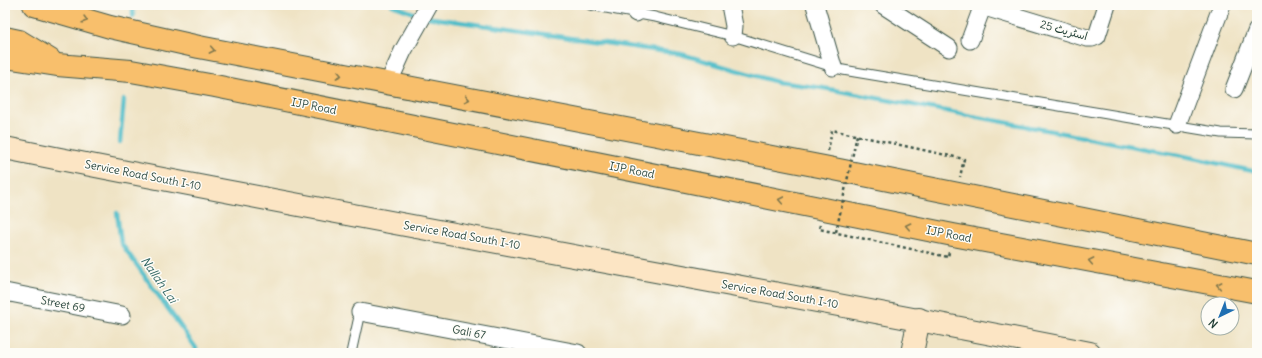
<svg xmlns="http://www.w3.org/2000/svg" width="1262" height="358" font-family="Delius,'Playpen Sans Arabic',sans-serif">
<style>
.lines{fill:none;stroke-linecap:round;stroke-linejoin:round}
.stream{stroke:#4ebcc7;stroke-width:4.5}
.lane-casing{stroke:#3e564a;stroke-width:11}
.street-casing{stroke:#3e564a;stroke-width:19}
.secondary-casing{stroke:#3e564a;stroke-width:24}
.highway-casing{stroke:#3e564a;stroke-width:24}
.path{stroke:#3e564a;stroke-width:2.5;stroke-dasharray:3 3;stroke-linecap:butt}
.lane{stroke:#fff;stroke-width:9}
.street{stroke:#fff;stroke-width:17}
.secondary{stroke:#fce5c4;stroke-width:22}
.highway{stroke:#f8bf6c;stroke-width:22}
.path-bridge{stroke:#3e564a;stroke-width:2.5;stroke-dasharray:3 3;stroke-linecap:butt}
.oneway{stroke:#81784d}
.labels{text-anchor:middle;stroke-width:3;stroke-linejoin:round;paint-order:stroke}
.street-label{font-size:11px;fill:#1f3d34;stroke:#fdfcf7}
.water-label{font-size:12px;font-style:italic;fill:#2d6360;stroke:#fdfcf7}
</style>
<rect width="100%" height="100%" fill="#fdfcf7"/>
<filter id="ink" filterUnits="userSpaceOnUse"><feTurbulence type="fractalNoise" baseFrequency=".025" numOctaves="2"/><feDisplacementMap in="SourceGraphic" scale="8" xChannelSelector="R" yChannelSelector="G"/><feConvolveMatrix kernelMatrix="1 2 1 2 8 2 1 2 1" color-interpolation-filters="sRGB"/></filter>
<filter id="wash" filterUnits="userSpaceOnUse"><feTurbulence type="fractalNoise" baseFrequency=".012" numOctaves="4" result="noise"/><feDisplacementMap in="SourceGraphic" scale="16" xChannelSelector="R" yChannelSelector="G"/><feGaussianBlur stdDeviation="0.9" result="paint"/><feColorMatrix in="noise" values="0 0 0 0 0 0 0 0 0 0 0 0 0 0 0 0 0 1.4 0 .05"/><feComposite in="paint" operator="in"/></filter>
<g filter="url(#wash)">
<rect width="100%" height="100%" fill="#efe3c4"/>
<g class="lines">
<!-- stream -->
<g class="stream">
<polyline points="392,5 419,15"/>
<polyline points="133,16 133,5"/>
<polyline points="426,17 681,54 777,82 823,88 919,106 1189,157 1257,172"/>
<polyline points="120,142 124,100"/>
<polyline points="117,213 121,243 196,348 196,353"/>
</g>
</g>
</g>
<g filter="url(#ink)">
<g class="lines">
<defs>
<g id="lane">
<polyline points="590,5 655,17 733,36 843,70 1221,133 1257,134"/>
<polyline points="351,353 360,312"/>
</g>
<g id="street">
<polyline points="632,5 636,13"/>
<polyline points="730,5 734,26 733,36"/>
<polyline points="815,5 833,67"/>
<polyline points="883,5 949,48"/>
<polyline points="978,5 1087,38 1092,38 1097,36 1107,5"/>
<polyline points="970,40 983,5"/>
<polyline points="388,84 403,51 429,5"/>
<polyline points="1234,89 1257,30"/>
<polyline points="1177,125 1222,5"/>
<polyline points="5,292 122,315"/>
<polyline points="360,312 578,353"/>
</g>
<g id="secondary">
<path d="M5 148C366 221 729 282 1090 353"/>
<polyline points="912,353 919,319"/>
</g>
<g id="highway">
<polyline points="34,5 110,27 199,47 824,167 1257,254"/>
<polyline points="5,38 19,41 50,60"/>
<polyline points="5,57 57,65 131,71 215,86 953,235 1257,292"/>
</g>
</defs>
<!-- lane casing -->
<use href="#lane" class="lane-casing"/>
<!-- street casing -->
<use href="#street" class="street-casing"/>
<!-- secondary casing -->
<use href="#secondary" class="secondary-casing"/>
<!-- highway casing -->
<use href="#highway" class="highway-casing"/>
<!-- path -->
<g class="path">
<polyline points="828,151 832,130 964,159 960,177"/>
<polyline points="820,225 819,229 948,257 949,252"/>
</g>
<!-- lane -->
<use href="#lane" class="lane"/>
<!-- street -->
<use href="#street" class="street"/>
<!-- secondary -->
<use href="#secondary" class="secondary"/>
<!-- highway -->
<use href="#highway" class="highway"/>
<!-- path-bridge -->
<polyline class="path-bridge" points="836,232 857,135"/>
</g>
<!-- one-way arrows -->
<defs><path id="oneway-chevron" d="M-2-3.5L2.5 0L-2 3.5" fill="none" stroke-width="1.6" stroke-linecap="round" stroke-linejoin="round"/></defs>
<g class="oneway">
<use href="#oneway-chevron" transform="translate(85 20) rotate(16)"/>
<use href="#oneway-chevron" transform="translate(212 50) rotate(11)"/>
<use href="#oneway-chevron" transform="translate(339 75) rotate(11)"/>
<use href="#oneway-chevron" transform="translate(467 99) rotate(11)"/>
<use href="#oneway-chevron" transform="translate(781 200) rotate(-169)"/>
<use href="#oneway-chevron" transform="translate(908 226) rotate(-168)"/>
<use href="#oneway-chevron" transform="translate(1091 261) rotate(-169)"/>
<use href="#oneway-chevron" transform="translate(1219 285) rotate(-169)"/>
</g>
</g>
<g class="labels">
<!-- street labels -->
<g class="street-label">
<text transform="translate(1064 30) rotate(15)" y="4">اسٹریٹ 25</text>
<text transform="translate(314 106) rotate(11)" y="4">IJP Road</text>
<text transform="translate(632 170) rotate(11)" y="4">IJP Road</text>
<text transform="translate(143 175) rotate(11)" y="4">Service Road South I-10</text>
<text transform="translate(949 234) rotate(11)" y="4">IJP Road</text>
<text transform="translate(462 235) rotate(10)" y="4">Service Road South I-10</text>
<text transform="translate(780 294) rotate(10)" y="4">Service Road South I-10</text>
<text transform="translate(63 304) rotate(11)" y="4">Street 69</text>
<text transform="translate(469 332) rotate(11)" y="4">Gali 67</text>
</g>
<!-- water labels -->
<g class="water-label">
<text transform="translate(159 280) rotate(55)" y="4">Nallah Lai</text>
</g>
</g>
<!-- margin -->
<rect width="1262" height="358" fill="none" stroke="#fdfcf7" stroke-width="20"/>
<!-- north arrow -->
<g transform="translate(1220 316) rotate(223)"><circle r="19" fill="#fdfcf7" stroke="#a4b0a9"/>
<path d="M0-3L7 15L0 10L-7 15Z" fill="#1f6fb2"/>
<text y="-6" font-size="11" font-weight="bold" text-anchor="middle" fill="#1f3d34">N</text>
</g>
</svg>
